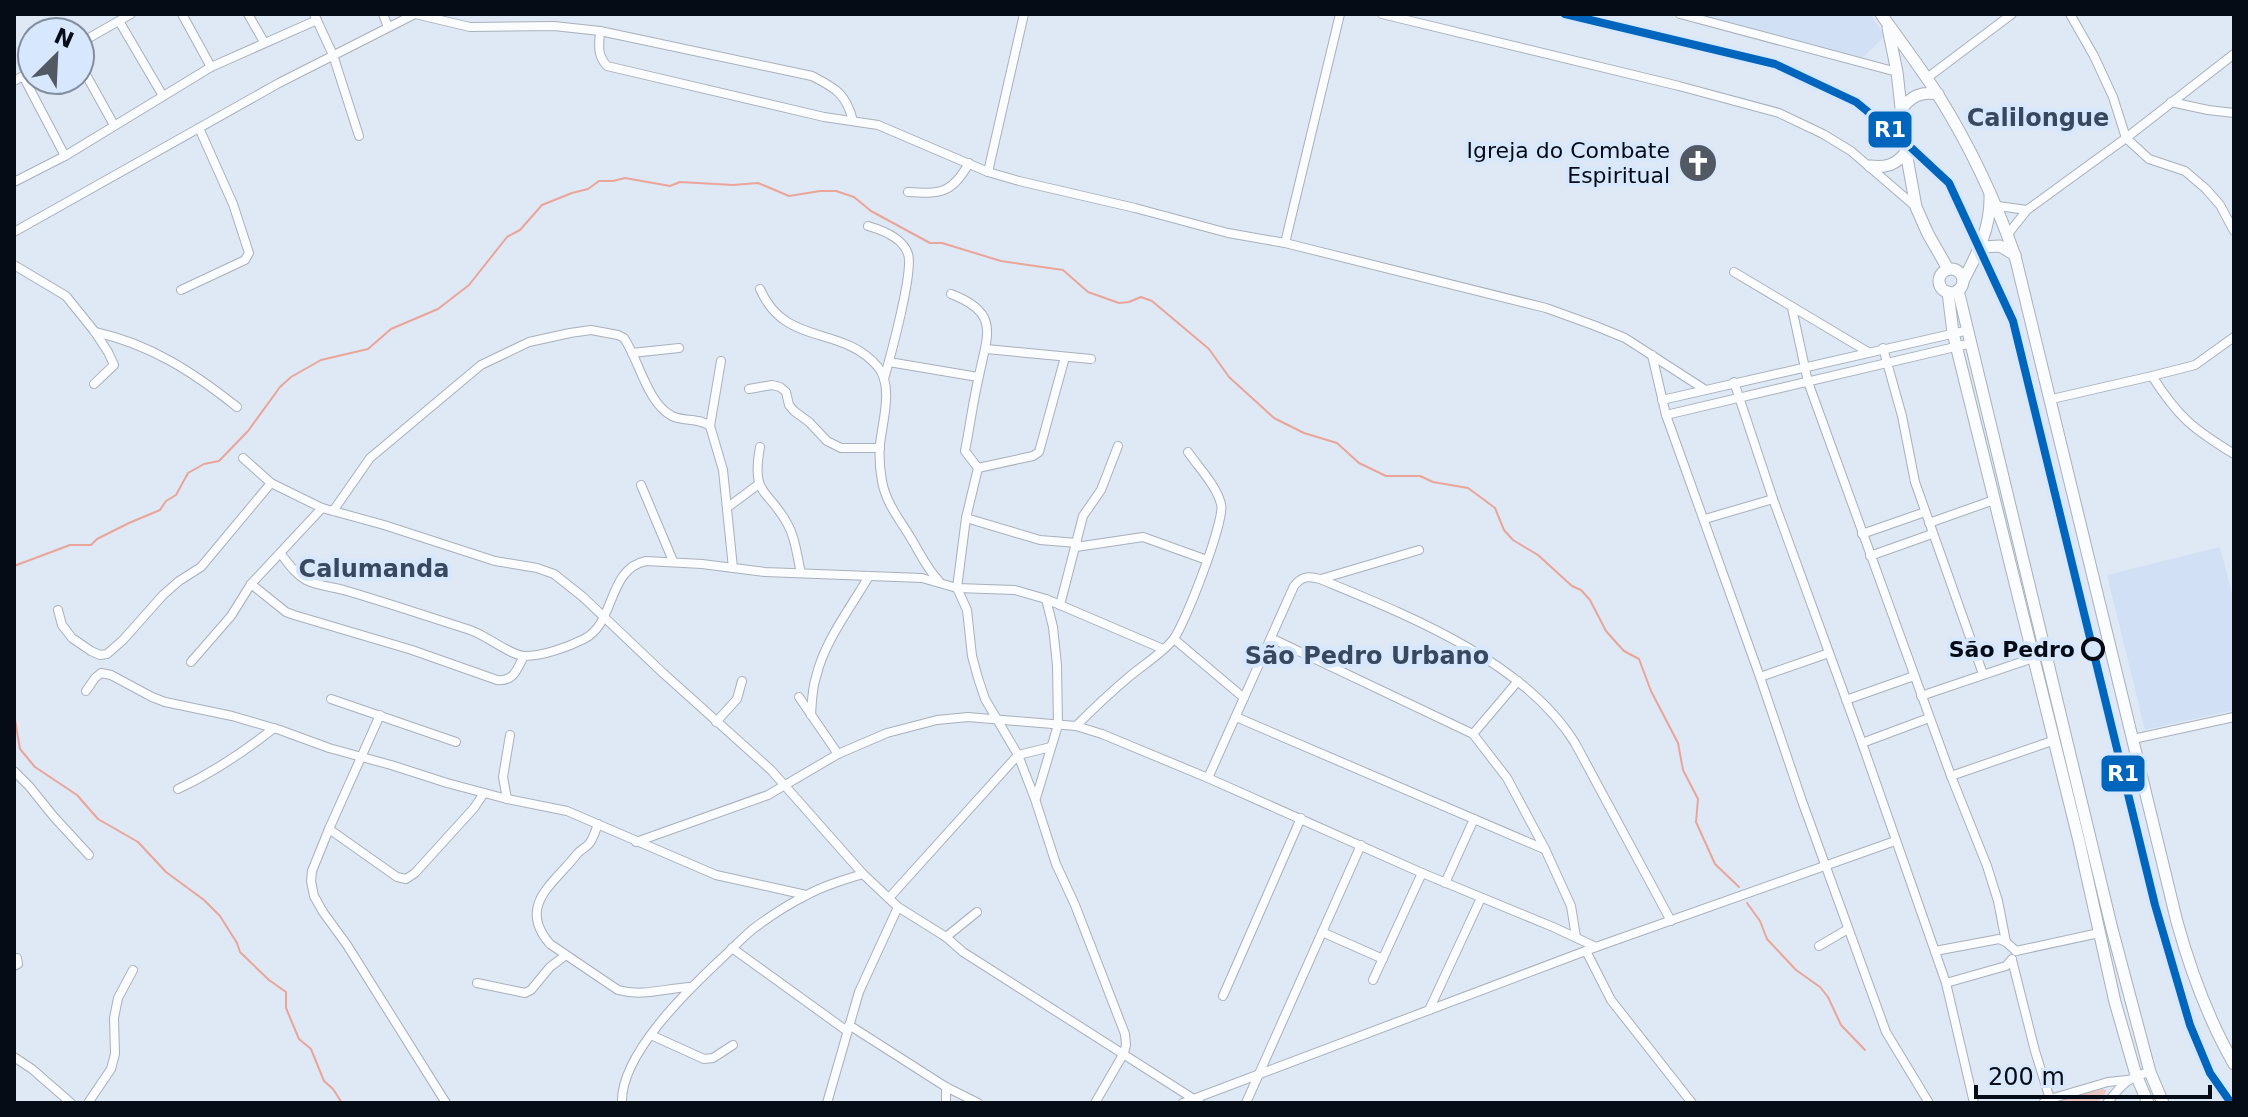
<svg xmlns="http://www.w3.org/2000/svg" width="2248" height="1117" font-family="'DejaVu Sans',sans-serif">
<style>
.built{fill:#d1e0f4}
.green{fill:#eec5c1}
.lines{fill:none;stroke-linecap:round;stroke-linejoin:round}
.stream{stroke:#eaa599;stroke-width:2}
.minor-casing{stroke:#a9b0bb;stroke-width:10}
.major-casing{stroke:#a9b0bb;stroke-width:13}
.minor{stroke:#fafcfe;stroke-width:8}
.major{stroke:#fafcfe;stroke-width:11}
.rail-1-casing{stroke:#d7e7fd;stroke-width:14}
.rail-1{stroke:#0065bd;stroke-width:8}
.stop-dot{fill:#d7e7fd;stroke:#060c15;stroke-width:4}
.labels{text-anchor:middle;stroke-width:8;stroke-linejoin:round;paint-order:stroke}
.poi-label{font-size:22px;fill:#060c15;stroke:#d7e7fd;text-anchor:end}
.stop-label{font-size:22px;font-weight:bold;fill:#060c15;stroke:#d7e7fd;text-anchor:end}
.neighbourhood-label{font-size:24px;font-weight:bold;fill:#38485f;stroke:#d7e7fd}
.line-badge{stroke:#d7e7fd;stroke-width:3}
.badge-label{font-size:22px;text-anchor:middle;font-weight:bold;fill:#fff}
</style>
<rect width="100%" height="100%" fill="#dfe8f5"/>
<!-- built -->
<g class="built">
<polygon points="1695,14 1870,14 1885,36 1862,58"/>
<polygon points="2220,547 2234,602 2234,710 2145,730 2107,575"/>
</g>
<!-- green -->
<polygon class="green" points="2103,1089 2106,1090 2106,1092 2097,1103 2053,1103 2087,1091"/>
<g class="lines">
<!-- stream -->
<g class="stream">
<polyline points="14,566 70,545 91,545 97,539 129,523 160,510 166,501 176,495 188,473 204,464 219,461 248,431 280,387 291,377 321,360 368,349 391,329 438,309 469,285 507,237 520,230 542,205 572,193 588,189 599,181 613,181 625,178 670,186 680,182 733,185 758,183 789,196 820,191 836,191 854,197 871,211 930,243 942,243 1001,261 1063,270 1088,292 1119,303 1129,302 1141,297 1152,301 1209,349 1229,377 1274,418 1304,433 1337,443 1359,463 1386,476 1420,476 1433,482 1468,488 1483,499 1495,508 1504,530 1513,540 1538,555 1572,586 1581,590 1590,600 1606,631 1614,640 1624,651 1639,659 1651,691 1678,743 1683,770 1698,799 1696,822 1715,864 1739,887"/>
<polyline points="14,714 20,749 35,767 77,795 98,819 138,842 166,872 204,900 220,916 237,943 240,952 269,980 286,992 286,1008 299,1039 311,1049 324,1081 333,1089 342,1103"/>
<polyline points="1747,903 1760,921 1767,939 1796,970 1820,987 1828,997 1841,1025 1865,1050"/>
</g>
<defs>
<g id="minor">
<polyline points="182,14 211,67"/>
<polyline points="248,14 264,42"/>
<polyline points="314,14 333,55 359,136"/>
<polyline points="383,14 388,27"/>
<polyline points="1382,14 1679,86 1779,113 1823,134 1851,151 1916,207"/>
<polyline points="1680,14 1897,72"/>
<polyline points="2070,14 2094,56 2113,97 2126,138 2149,159 2185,171 2206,189 2220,205 2234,231"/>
<polyline points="119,21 163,96"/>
<path d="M600 31C599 46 597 55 607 66L824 117 878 125 988 172 1019 181 1135 208 1228 233 1285 243 1546 308 1593 325 1625 338 1704 389"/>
<polyline points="80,43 131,14"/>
<polyline points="80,64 114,125"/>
<polyline points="23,76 65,156"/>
<polyline points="1927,78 2012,14"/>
<polyline points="14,81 32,71"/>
<polyline points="2171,102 2208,110 2234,113"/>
<polyline points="988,172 1024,14"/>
<polyline points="14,182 65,156 211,67 317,20"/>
<path d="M908 192C940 194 952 194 969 163"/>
<polyline points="1998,206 2027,210"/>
<path d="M868 226C882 230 903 238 908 254 914 271 890 358 884 379"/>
<path d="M14 232 279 83 415 14 470 27 554 26 600 31 812 76C835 88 846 93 853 121"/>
<polyline points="2008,234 2027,210 2126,138 2234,54"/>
<polyline points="1285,243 1340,14"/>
<polyline points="14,265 66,296 95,332 108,352 114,365 94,384"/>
<polyline points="1734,272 1868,352"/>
<path d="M760 289C786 348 842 324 878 367 894 387 882 422 880 445 879 456 880 470 882 481 886 504 901 521 912 540 921 555 927 569 939 581"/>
<polyline points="181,290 245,260 249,253 233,204 199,128"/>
<path d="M951 294C1001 313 987 335 979 376 973 401 970 426 965 451L978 468 966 518 957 588 967 610 972 656 978 678 985 699 1018 755 1035 799 1056 864 1075 905 1125 1034 1126 1045 1124 1053 1095 1103"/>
<polyline points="1792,308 1808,382 1951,776 1987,866 1998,901 2006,942"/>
<path d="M95 332C150 344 193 372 237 407"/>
<polyline points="1883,348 1902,416 1915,482 1983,674"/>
<polyline points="986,349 1091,359"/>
<polyline points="632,353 679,348"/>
<polyline points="1652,355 1666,415 1760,677 1802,801 1886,1032 1929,1103"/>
<polyline points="889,362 978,377"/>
<polyline points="2152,376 2195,365 2234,337"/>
<polyline points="1734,382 1773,499 1862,743 1946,983 1974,1103"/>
<polyline points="749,389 772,385 780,387 786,392 789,405 794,411 809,422 827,441 841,448 880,448"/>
<path d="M2052 399 2152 376C2178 417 2193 429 2234 454"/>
<polyline points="1662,400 1969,330"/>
<polyline points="1666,415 1972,343"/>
<polyline points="710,426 721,361"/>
<path d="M760 447C751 498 768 487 788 525 796 539 797 557 801 573"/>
<polyline points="243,458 271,483 322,508 384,525 495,561 537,568 554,574 583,597 663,673 771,770 863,874 898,907 946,937 963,952 1200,1103"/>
<polyline points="978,468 1033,456 1039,452 1065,357"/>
<polyline points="641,485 673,561"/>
<polyline points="728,507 759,484"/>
<path d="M333 511 370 458 481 365 529 342 570 333 591 330 618 335 624 338C639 360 647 403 672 416 684 422 698 417 710 426L723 470 733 568"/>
<polyline points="966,518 1040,540 1077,543"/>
<polyline points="1705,519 1773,499"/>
<polyline points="1929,523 1994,500"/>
<polyline points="1862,534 1925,512"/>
<polyline points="1076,547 1143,537 1207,560"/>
<path d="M281 554C288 563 295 574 306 580 318 586 334 587 347 591 388 603 429 617 470 630 486 635 511 656 525 656 543 656 568 647 584 639 616 623 607 569 646 561L702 564 765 572 922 578 957 588 1015 590 1046 599 1163 649"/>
<polyline points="1870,556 1932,534"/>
<polyline points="1321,579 1419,550"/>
<path d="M251 584 286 612 294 615 412 650 497 680C514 682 517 669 524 656"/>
<polyline points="1060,605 1083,516 1101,490 1118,446"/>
<polyline points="58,610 62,625 72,638 91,651 100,655 107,654 123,640 163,595 179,581 201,567 271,483"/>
<polyline points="1271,638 1473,734 1507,778 1545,849 1571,906 1576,937"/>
<polyline points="1174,639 1244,698"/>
<polyline points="191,662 231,616 251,584 322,508"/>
<polyline points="1760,677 1829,653"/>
<polyline points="86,691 95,678 101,673 111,675 152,697 165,702 232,716 280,730 329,748 391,765 447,783 507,799 567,811 716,875 806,895"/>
<polyline points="1921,696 2033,658"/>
<polyline points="799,697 838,754"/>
<polyline points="331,699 456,742"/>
<polyline points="1846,700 1914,676"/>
<polyline points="380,715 329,829 312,871 311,881 314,896 323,912 347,945 446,1103"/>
<path d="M811 715C812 702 812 689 816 677 825 640 850 609 869 576"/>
<polyline points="1236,717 1544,849"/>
<polyline points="716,722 737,699 742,681"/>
<path d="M1076 726C1093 709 1111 692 1130 676 1143 665 1161 654 1172 641 1184 628 1226 518 1221 504 1216 485 1199 468 1188 452"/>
<polyline points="1473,734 1518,681"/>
<polyline points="2133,739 2234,717"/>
<polyline points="1862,743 1929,718"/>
<polyline points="14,771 29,786 54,817 89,855"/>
<polyline points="1951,776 2052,741"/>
<path d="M1208 778 1294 586C1302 576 1308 576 1320 579 1407 615 1523 660 1575 743L1671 921"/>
<path d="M178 789C212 773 245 751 274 728"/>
<polyline points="1036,798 1058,725 1057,665 1053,627 1046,599"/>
<polyline points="507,799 503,777 510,735"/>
<path d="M598 824C596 829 594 836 591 841 588 847 581 849 577 854 555 883 516 905 550 944L618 990C643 997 666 988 691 987"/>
<polyline points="329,829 397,877 406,879 415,873 474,808 484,793"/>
<polyline points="636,842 768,795 838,754 887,733 937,720 968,717 1076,726 1102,734 1208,778 1422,873 1553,927 1596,947"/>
<polyline points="1445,883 1474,819"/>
<polyline points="889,898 1018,755 1051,747"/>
<polyline points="1322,932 1383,959"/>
<polyline points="946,937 977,912"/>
<polyline points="1819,946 1848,929"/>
<polyline points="732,948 847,1031"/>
<polyline points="1586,951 1611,1000 1692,1103"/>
<polyline points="1935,951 1999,939 2006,942 2016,951"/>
<polyline points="2016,951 2099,933"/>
<polyline points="2012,960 2035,1051 2050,1099"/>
<polyline points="14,966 18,964 17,958"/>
<polyline points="1373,980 1422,873"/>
<polyline points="477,983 525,993 531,990 550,967 566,955"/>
<polyline points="1946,983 2006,966 2012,959"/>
<polyline points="1223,996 1301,818"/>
<polyline points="1429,1010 1481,898"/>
<polyline points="849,1025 946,1087 978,1103"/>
<polyline points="651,1035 704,1059 713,1058 733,1045"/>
<polyline points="14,1057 32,1069 71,1103"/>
<polyline points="88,1103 111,1069 115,1054 114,1018 118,998 133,970"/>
<path d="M622 1103C620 1055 688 990 721 959 732 949 742 938 753 929 769 917 787 905 805 896 823 886 843 880 863 874"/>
<polyline points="827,1103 859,992 898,907"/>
<polyline points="946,1103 946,1087"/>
<polyline points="1183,1103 1596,947 1895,841"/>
<polyline points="1246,1103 1361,845"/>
<polyline points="2043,1103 2050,1099 2108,1082 2127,1080"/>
<path d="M2107 1103C2121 1086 2127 1077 2150 1072"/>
</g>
<g id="major">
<path d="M1881 14C1900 41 1920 67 1938 95 1970 146 1995 199 2015 256L2177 922C2191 972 2208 1019 2234 1064"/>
<polyline points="1888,28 1897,72 1906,152 1916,207 1928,234 1948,269"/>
<path d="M1901 109C1912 96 1921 91 1938 94"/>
<path d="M1870 166C1886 168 1896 165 1906 152"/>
<polyline points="1981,247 2000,246 2015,255"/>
<circle cx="1951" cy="281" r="12"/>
<path d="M1963 281C1978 253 1991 227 1990 195"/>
<polyline points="1958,290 2112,929 2150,1072 2163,1103"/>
<polyline points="1948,292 1953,333 2079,841 2115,1002 2136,1075 2148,1103"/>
</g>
</defs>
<!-- minor casing -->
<use href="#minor" class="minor-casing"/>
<!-- major casing -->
<use href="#major" class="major-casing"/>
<!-- minor -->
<use href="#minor" class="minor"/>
<!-- major -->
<use href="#major" class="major"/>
<defs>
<polyline id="rail-1" points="1565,14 1775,64 1856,102 1905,142 1949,183 2013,321 2155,905 2190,1025 2210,1073 2231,1103"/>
</defs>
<!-- rail-1 casing -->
<use href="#rail-1" class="rail-1-casing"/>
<!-- rail-1 -->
<use href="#rail-1" class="rail-1"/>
</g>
<!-- icons -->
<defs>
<symbol id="church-disc" viewBox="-11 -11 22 22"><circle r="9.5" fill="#525963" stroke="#d7e7fd"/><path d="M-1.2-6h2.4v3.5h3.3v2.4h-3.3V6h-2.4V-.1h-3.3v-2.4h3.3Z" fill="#fff"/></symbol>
</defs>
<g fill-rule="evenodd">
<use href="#church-disc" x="1676" y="141" width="44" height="44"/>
</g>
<!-- markers -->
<circle class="stop-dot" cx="2093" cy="649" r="10"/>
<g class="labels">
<!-- poi labels -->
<g class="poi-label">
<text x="1670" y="158">Igreja do Combate<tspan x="1670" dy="25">Espiritual</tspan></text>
</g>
<!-- stop labels -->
<g class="stop-label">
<text x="2075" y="657">São Pedro</text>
</g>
<!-- neighbourhood labels -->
<g class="neighbourhood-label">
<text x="2038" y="126">Calilongue</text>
<text x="374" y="577">Calumanda</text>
<text x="1367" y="664">São Pedro Urbano</text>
</g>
</g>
<g class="line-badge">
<rect x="1867" y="110" width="46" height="39" rx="8" fill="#0065bd"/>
<rect x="2100" y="754" width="46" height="39" rx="8" fill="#0065bd"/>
</g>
<g class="badge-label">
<text x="1890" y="137">R1</text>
<text x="2123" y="781">R1</text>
</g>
<!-- border -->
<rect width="2248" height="1117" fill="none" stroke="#060c15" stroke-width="32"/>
<!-- north arrow -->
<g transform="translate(56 56) rotate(24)"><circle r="38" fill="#d7e7fd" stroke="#838fa0" stroke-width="2"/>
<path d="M0-6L14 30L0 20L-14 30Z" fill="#525963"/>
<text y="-12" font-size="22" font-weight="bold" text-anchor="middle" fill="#060c15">N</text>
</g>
<!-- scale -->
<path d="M1976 1085v12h234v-12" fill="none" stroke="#060c15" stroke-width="4"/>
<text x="1988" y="1085" font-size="24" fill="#060c15" stroke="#d7e7fd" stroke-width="6" paint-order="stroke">200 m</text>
</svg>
